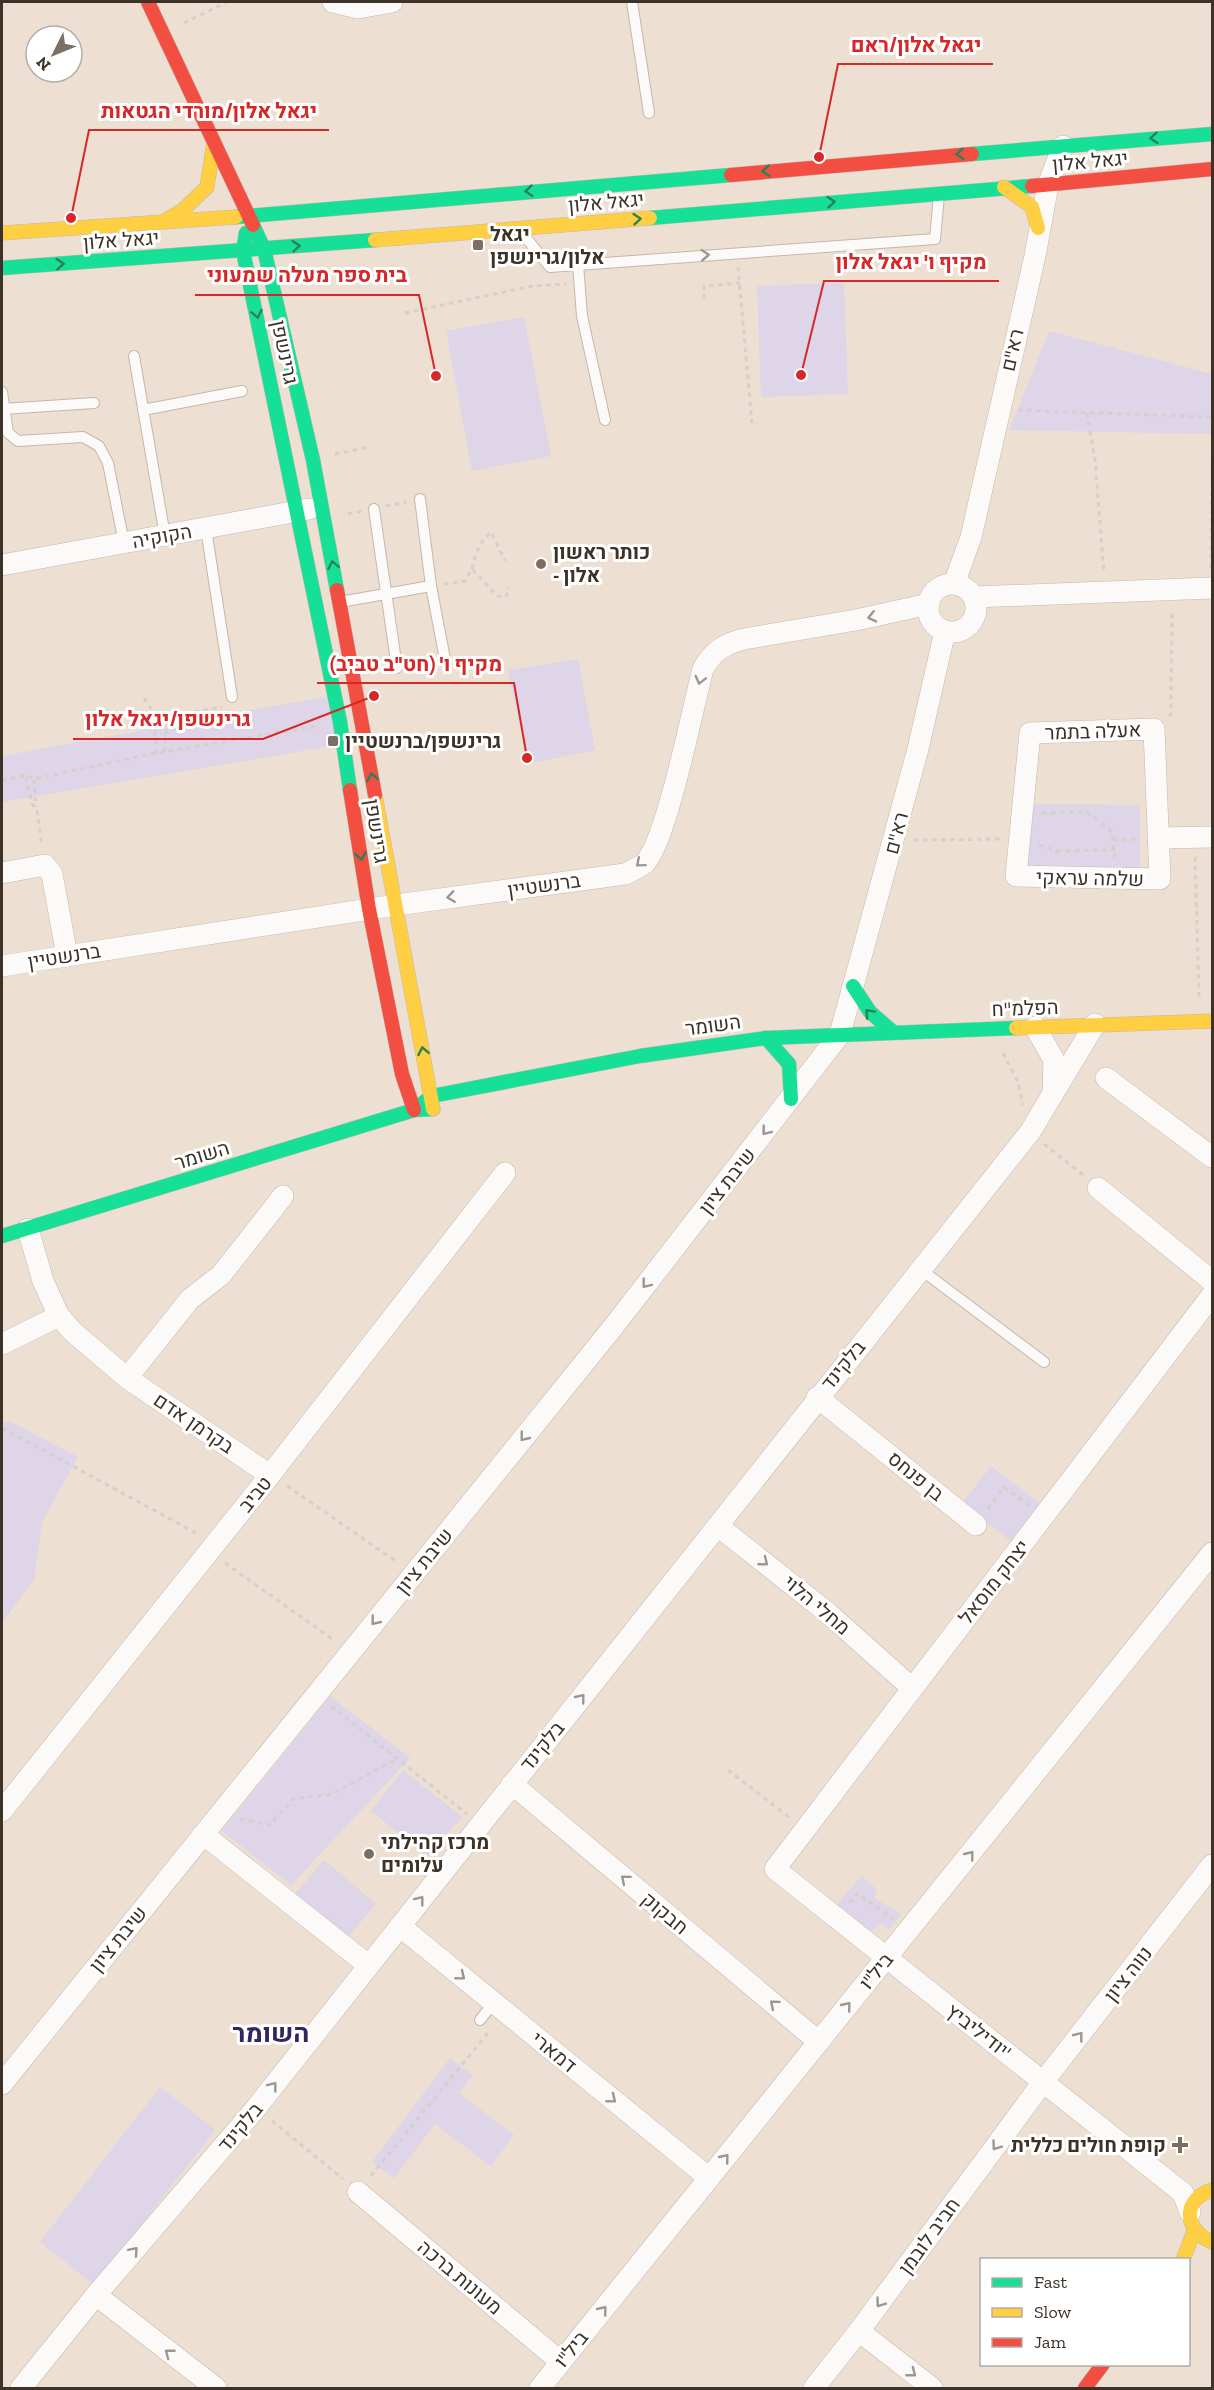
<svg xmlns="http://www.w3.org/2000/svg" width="1214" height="2390" font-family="'Zilla Slab',Heebo,serif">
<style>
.green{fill:#ded5e8}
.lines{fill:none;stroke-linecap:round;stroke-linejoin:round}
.lane-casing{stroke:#c3b8ad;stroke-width:12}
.street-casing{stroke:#c3b8ad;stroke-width:22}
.fast-casing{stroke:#c3b8ad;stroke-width:15}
.slow-casing{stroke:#c3b8ad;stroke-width:15}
.jam-casing{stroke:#c3b8ad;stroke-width:15}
.path{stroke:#d4d0cc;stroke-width:3;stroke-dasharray:4.5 4.5;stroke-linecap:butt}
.lane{stroke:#fcfaf8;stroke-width:10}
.street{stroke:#fcfaf8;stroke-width:21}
.fast{stroke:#16e098;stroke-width:14}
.slow{stroke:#ffcf43;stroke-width:14}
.jam{stroke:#f24e42;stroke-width:14}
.oneway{stroke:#2b805a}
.oneway2{stroke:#9c9690}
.poi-dot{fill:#7a6f62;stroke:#fff;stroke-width:2}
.labels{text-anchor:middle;stroke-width:6;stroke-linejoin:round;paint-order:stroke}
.street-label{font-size:20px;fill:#3c3227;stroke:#fff}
.poi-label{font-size:20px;font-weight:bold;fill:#3c3227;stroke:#fff;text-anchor:start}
.district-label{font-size:26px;font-weight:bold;fill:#332660;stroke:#fff}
.leader{fill:none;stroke:#d62828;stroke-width:2}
.callout-dot{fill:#d62828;stroke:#fff;stroke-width:2}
.callout-label{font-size:21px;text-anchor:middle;font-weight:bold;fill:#d62828;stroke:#fff;stroke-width:6;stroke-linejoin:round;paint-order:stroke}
</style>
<rect width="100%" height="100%" fill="#eddfd1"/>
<!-- green -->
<g class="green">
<polygon points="844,283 848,394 761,397 757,286"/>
<polygon points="524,317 551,456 472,471 446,331"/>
<polygon points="1049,331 1212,374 1212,434 1009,430"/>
<polygon points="578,659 595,750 528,764 508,670"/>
<polygon points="335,695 344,744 2,802 2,756"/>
<polygon points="1030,804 1140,805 1140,868 1025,865"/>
<polygon points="9,1421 78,1457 42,1522 34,1580 2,1623 2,1423"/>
<polygon points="991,1466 1042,1505 1014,1543 962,1504"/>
<polygon points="330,1696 410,1758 291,1885 222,1831"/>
<polygon points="403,1770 462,1817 427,1856 371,1811"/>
<polygon points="324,1860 376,1904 346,1939 294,1895"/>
<polygon points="862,1876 877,1890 874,1898 902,1914 889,1929 881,1923 867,1934 838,1911 839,1902"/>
<polygon points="450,2058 473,2075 459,2093 514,2135 491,2166 435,2124 394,2178 372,2162"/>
<polygon points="160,2087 215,2130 94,2285 40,2242"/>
</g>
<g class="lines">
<defs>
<g id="lane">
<polyline points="632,2 649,113"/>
<polyline points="522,233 550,267 935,239 939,195"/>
<polyline points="578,264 582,316 605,420"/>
<polyline points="134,356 165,536"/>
<polyline points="2,392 8,433 18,441 83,437 99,446 108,463 124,543"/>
<polyline points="2,409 94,403"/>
<polyline points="143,410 242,391"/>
<polyline points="420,499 431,586 445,659"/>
<polyline points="374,509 397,668"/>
<polyline points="206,529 232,697"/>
<polyline points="340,602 431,586"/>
<polyline points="920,1269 1044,1362"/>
<polyline points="480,2020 494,2002"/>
</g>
<g id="street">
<polyline points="333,2 358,8 392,2"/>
<polyline points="2,565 309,509"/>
<polyline points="954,584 971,537 1035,256 1048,185 1063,146"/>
<circle cx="952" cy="608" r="24"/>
<polyline points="974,597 1212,588"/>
<polygon points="1154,729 1160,879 1016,876 1030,733"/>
<polyline points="1158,838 1212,837"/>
<polyline points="2,873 45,865 52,874 67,956"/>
<path d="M2 966 396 905 625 874C631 871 640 867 645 863 667 840 693 706 703 669 713 651 724 644 744 639L856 620 929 604"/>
<polyline points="1035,1027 1054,1060 1053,1093"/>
<polyline points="1106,1078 1212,1157"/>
<polyline points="1098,1188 1212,1281"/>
<polyline points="28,1229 43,1281 59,1316 72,1331 127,1378 270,1475"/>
<polyline points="2,1344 59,1316"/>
<polyline points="127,1378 190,1299 221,1275 283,1196"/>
<polyline points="817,1397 976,1525"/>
<polyline points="718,1526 829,1614 912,1688"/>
<polyline points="512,1784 819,2042"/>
<polyline points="2,1811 270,1475 505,1173"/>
<polyline points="203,1834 368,1965"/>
<polyline points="400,1926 709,2178"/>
<polyline points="2,2084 614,1326 840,1034 918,749 945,631"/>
<polyline points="358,2192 561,2362"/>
<polyline points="1190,2212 1183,2193 775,1869 1212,1295"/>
<polyline points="96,2295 216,2388"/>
<polyline points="859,2331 932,2388"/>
<polyline points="21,2388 96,2295 256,2108 1030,1132 1095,1024"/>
<polyline points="540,2388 1212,1553"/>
<polyline points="814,2388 859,2331 1043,2082 1212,1865"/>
</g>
<g id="fast">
<polyline points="972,154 1212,134"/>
<polyline points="236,217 731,175"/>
<polyline points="650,218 1032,186"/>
<polyline points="253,225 264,249 313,460 337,590"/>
<polyline points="246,233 243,251 340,722 350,790"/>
<polyline points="2,268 375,240"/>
<polyline points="853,986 870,1012 893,1032"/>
<polyline points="766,1038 789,1064 791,1099"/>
<polyline points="416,1108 432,1096 640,1056 766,1038 1016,1028"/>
<polyline points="2,1236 414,1110 433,1109"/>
</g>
<g id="slow">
<polyline points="1004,187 1032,207 1038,228"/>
<polyline points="166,220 183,210 207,187 214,141"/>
<polyline points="2,233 236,217"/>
<polyline points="375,240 650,218"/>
<polyline points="375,795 433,1109"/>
<polyline points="1016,1028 1212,1021"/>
<path d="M1212 2190C1181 2200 1184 2230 1212 2242"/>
<polyline points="1183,2260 1194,2231"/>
</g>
<g id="jam">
<polyline points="148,2 253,225"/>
<polyline points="731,175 972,154"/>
<polyline points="1032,186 1212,169"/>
<polyline points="337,590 375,795"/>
<polyline points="350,790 369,909 402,1074 414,1110"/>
<polyline points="1085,2388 1103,2364"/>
</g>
</defs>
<!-- lane casing -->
<use href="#lane" class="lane-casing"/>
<!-- street casing -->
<use href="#street" class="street-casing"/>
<!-- fast casing -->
<use href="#fast" class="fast-casing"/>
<!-- slow casing -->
<use href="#slow" class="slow-casing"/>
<!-- jam casing -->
<use href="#jam" class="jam-casing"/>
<!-- path -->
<g class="path">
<polyline points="184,23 227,2"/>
<polyline points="738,267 752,423"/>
<polyline points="704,299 704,286 740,283"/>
<polyline points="405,313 532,286 566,284"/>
<polyline points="1018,410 1212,417"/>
<polyline points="1087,413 1095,460 1104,573"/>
<polyline points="335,454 370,447"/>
<polyline points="386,506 406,502"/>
<polyline points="348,514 362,511"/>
<polyline points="1211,568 1212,452"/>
<path d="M472 569C475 554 479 543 491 532L505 561"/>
<polyline points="444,584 465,581 472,569 497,596 506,597 509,587"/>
<polyline points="410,666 433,661"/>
<polyline points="144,698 154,713 156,753"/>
<polyline points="1169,716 1171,715 1172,610"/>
<polyline points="164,752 168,716 222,707"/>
<polyline points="26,777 32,804 37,810 42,846"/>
<polyline points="34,779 36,807"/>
<polyline points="2,781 26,775 34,779 156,753 317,726"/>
<polyline points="1042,813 1087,812 1112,832 1115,858"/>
<polyline points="914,840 1001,839"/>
<polyline points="1113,840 1139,839"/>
<polyline points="1039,845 1057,851 1056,859"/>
<polyline points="1057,851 1115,850"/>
<polyline points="1195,857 1199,997"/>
<polyline points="1003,1053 1018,1082 1023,1105"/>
<polyline points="1044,1144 1083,1175"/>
<polyline points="2,1428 198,1534"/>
<polyline points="287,1486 397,1562"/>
<polyline points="988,1509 1004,1487 1030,1506"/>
<polyline points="225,1563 335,1641"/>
<polyline points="331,1706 467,1814"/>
<polyline points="728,1770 789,1817"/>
<polyline points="240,1819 270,1825 293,1799 332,1794 397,1759"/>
<polyline points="850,1903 857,1893 893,1919"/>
<polyline points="272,2121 343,2179"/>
<polyline points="371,2176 488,2033"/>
</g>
<!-- lane -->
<use href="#lane" class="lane"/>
<!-- street -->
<use href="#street" class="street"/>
<!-- fast -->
<use href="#fast" class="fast"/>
<!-- slow -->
<use href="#slow" class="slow"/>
<!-- jam -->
<use href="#jam" class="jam"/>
</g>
<!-- one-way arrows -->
<defs><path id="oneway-chevron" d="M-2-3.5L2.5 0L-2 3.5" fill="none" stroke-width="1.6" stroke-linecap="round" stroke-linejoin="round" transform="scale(1.5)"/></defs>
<g class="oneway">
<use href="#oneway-chevron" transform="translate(1154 138) rotate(175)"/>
<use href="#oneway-chevron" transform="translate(960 154) rotate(175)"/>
<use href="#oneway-chevron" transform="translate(766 171) rotate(175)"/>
<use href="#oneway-chevron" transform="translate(529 191) rotate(175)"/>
<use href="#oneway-chevron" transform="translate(831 202) rotate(-5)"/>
<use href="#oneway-chevron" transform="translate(637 219) rotate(-5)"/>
<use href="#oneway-chevron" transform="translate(296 246) rotate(-5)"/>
<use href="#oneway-chevron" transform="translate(60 264) rotate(-4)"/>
<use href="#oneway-chevron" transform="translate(257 314) rotate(78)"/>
<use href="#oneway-chevron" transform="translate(333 565) rotate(-101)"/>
<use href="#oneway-chevron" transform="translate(372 777) rotate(-101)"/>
<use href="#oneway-chevron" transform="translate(361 856) rotate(81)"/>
<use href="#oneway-chevron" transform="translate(869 1013) rotate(-133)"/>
<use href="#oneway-chevron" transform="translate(423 1051) rotate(-101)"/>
</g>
<g class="oneway2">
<use href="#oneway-chevron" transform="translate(705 255) rotate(-4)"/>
<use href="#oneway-chevron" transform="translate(872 617) rotate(167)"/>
<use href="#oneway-chevron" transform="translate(700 680) rotate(104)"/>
<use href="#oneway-chevron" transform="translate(640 863) rotate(140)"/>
<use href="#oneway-chevron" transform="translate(451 897) rotate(172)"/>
<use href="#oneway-chevron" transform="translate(766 1131) rotate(128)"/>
<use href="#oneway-chevron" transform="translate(646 1284) rotate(128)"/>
<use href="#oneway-chevron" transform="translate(524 1437) rotate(129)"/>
<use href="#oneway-chevron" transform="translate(764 1562) rotate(39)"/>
<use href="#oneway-chevron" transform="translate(375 1621) rotate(129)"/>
<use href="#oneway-chevron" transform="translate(581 1698) rotate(-51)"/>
<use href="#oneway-chevron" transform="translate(970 1855) rotate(-51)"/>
<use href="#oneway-chevron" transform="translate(625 1879) rotate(-140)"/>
<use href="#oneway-chevron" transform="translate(420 1900) rotate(-52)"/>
<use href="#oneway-chevron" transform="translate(461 1976) rotate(39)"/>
<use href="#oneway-chevron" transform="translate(774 2004) rotate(-140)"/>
<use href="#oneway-chevron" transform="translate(847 2006) rotate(-51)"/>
<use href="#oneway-chevron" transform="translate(1079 2036) rotate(-52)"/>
<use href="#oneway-chevron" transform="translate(273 2086) rotate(-52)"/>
<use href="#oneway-chevron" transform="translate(612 2099) rotate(39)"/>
<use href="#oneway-chevron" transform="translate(996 2146) rotate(126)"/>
<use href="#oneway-chevron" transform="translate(725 2158) rotate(-51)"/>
<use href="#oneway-chevron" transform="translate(134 2251) rotate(-49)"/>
<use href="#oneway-chevron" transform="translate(880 2303) rotate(126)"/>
<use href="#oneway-chevron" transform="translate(603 2310) rotate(-51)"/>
<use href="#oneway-chevron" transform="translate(169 2353) rotate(-142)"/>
<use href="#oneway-chevron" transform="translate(912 2373) rotate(38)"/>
</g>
<!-- markers -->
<g class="poi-dot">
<rect x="472" y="239" width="12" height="12" rx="3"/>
<circle cx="541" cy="564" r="6"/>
<rect x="327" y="735" width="12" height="12" rx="3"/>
<circle cx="369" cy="1854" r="6"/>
<path d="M1177 2136h6v6h6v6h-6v6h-6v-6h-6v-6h6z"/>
</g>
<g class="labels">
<!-- street labels -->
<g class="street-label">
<text transform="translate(1090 161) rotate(-5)" y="7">יגאל אלון</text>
<text transform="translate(606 202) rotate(-5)" y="7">יגאל אלון</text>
<text transform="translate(121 240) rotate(-4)" y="7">יגאל אלון</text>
<text transform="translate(1012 350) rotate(-77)" y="7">רא"ם</text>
<text transform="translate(285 352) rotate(78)" y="7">גרינשפן</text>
<text transform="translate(162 536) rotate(-10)" y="7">הקוקיה</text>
<text transform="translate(1093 731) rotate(-2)" y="7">אעלה בתמר</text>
<text transform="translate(377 831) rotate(81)" y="7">גרינשפן</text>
<text transform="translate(896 833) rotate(-75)" y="7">רא"ם</text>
<text transform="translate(1090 878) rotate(1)" y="7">שלמה עראקי</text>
<text transform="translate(544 885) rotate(-8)" y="7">ברנשטיין</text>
<text transform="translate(64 956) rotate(-9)" y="7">ברנשטיין</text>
<text transform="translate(1025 1008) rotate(-2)" y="7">הפלמ"ח</text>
<text transform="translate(713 1025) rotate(-8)" y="7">השומר</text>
<text transform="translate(202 1155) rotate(-17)" y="7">השומר</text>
<text transform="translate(727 1181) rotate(-52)" y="7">שיבת ציון</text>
<text transform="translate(843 1365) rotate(-51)" y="7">בלקינד</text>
<text transform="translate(194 1423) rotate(34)" y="7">בקרמן אדם</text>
<text transform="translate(916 1476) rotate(39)" y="7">בן פנחס</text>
<text transform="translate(255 1494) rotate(-51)" y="7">טביב</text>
<text transform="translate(424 1561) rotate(-51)" y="7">שיבת ציון</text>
<text transform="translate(994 1582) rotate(-52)" y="7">יצחק מוסאל</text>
<text transform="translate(817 1605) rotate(40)" y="7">מחלי הלוי</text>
<text transform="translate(542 1746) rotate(-51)" y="7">בלקינד</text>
<text transform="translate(665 1913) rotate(40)" y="7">חבקוק</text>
<text transform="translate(118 1939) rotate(-51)" y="7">שיבת ציון</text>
<text transform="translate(876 1971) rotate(-51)" y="7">ביל"ו</text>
<text transform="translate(1128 1974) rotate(-52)" y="7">נווה ציון</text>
<text transform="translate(979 2031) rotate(38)" y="7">יודיליביץ'</text>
<text transform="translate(554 2052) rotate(39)" y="7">דמארי</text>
<text transform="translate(240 2127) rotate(-50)" y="7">בלקינד</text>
<text transform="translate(929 2236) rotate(-54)" y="7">חביב לובמן</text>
<text transform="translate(460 2277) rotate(40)" y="7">מעונות ברכה</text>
<text transform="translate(571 2349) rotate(-51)" y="7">ביל"ו</text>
</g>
<!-- poi labels -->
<g class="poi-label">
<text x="490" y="241">יגאל<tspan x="490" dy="23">אלון/גרינשפן</tspan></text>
<text x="553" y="559">כותר ראשון<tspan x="553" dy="23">- אלון</tspan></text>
<text x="345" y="748">גרינשפן/ברנשטיין</text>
<text x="381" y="1849">מרכז קהילתי<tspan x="381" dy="23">עלומים</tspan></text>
<text x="1166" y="2152" text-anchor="end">קופת חולים כללית</text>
</g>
<!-- district labels -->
<g class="district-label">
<text x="271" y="2042">השומר</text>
</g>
</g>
<!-- callouts -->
<path class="leader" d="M819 157L838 64H993M71 218L89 130H329M801 375L824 281H999M436 376L419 295H195M527 758L514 683H317M374 696L263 739H73"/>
<g class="callout-dot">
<circle cx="819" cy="157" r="6"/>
<circle cx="71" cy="218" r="6"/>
<circle cx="801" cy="375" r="6"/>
<circle cx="436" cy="376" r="6"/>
<circle cx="527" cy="758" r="6"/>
<circle cx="374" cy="696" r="6"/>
</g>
<g class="callout-label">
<text x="916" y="52">יגאל אלון/ראם</text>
<text x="209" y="118">יגאל אלון/מורדי הגטאות</text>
<text x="911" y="269">מקיף ו' יגאל אלון</text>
<text x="307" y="282">בית ספר מעלה שמעוני</text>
<text x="416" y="671">מקיף ו' (חט"ב טביב)</text>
<text x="168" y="726">גרינשפן/יגאל אלון</text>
</g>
<!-- border -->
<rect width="1214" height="2390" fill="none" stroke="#3c3227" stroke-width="6"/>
<!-- legend -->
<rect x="980" y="2258" width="210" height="108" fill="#ffffff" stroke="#b1ada9" stroke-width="1.5"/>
<rect x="992" y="2278" width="30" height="9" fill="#16e098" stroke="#b1ada9" stroke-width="1.5"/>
<text x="1034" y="2288" font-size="18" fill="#3c3227">Fast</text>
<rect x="992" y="2308" width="30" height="9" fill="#ffcf43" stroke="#b1ada9" stroke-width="1.5"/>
<text x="1034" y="2318" font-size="18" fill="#3c3227">Slow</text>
<rect x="992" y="2338" width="30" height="9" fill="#f24e42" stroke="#b1ada9" stroke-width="1.5"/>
<text x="1034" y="2348" font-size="18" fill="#3c3227">Jam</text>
<!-- north arrow -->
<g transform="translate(54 54) rotate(227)"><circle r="28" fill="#ffffff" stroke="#b1ada9" stroke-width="1.5"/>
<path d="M0-4.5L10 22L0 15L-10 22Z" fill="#7a6f62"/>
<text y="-9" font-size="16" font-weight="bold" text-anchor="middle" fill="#3c3227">N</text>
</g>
</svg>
